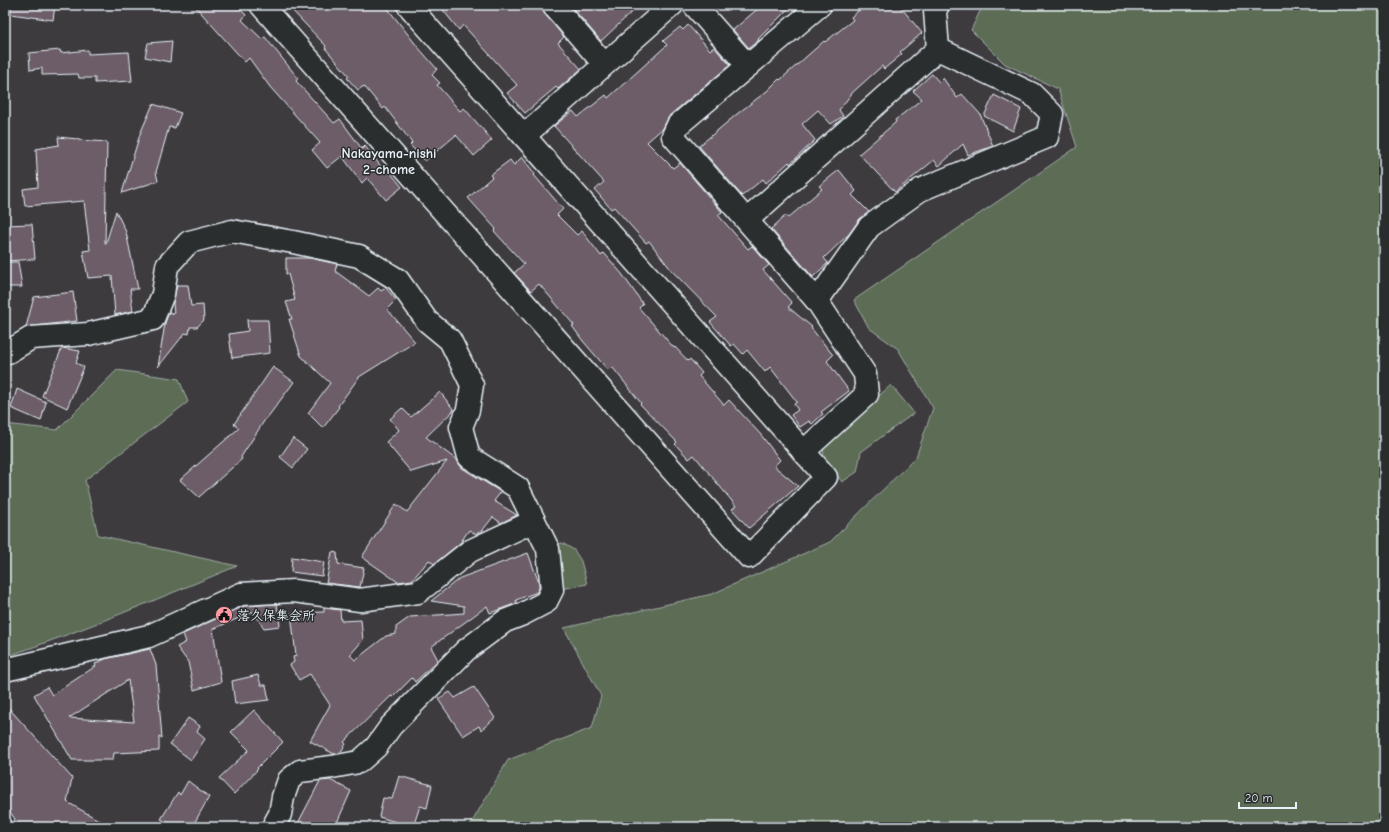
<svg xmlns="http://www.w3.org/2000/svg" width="1389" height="832" font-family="'Comic Neue','Klee One',sans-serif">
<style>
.green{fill:#5b6c54;stroke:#a2aea6}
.building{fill:#6c5d67;stroke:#e8f1f8;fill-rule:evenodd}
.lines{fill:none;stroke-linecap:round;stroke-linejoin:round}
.minor-casing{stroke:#e8f1f8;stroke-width:25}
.minor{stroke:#2a2d2e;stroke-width:22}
.labels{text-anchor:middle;stroke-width:3;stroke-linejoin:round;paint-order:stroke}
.poi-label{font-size:13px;font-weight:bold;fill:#e8f1f8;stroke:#2a2d2e;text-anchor:start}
.neighbourhood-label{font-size:14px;font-weight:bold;fill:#e8f1f8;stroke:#2a2d2e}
</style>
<rect width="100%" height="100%" fill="#3e3b3f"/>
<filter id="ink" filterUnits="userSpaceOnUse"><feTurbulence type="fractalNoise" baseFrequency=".025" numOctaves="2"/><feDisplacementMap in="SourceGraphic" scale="8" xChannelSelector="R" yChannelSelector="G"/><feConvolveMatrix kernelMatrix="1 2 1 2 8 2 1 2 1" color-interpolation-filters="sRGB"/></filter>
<g filter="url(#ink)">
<!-- green -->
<g class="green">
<polygon points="983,5 1384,5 1384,827 469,827 508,760 592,728 601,696 564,628 712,594 830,542 916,457 933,408 898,349 869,328 854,300 1077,147 1058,89 1005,64 971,30"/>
<path d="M117 370 179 379 188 402 85 480 98 535 237 566C160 598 84 630 5 657V424L57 430Z"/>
<polygon points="891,385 914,413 861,452 857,472 842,482 824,458 823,446"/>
<polygon points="562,543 574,550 581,561 587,584 561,589 555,544"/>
</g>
<!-- building -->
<g class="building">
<polygon points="11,5 55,5 53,20 11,14"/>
<polygon points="194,5 236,5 246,15 242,20 262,39 265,37 298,78 296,81 334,123 340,119 362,149 365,146 386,173 389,171 402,187 386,200 367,178 362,183 342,156 327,168 312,150 320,143 270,87 249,58 245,62"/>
<polygon points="287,5 385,5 417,46 437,69 432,75 440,83 437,85 460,111 464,108 492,140 474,156 456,135 425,161 410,145 412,143 385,107 383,109 364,86 358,90 347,78 349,76 325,48 326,46"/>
<polygon points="439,5 541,5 544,13 564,37 558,43 581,69 558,89 556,87 525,113 507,93 517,85 463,25 459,30"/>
<polygon points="570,5 639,5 601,41"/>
<polygon points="762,5 792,5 758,39 759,40 749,48 733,30"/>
<polygon points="865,5 899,5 922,33 900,52 902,54 884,69 882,66 853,92 839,110 843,116 831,124 818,110 802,124 815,140 790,164 789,162 766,183 763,179 742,196 699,146 737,114 767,91 779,79 780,80 824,41 825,42 853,20 851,17"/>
<polygon points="688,25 710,50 714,47 730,65 670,115 663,128 647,142 673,168 680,163 722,212 718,215 748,249 752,246 769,265 763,270 792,303 788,307 812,327 811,328 833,355 827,361 849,391 821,412 823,414 812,424 809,421 800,427 791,415 798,410 794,404 797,402 770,367 765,372 747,350 743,354 734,344 731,346 710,322 717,317 672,271 649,241 646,243 614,207 611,209 595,190 604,182 554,126 573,111 578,117 606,95 608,98 667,45 663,41 680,27 683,30"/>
<polygon points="172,41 170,62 145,57 148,43"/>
<polygon points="60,50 61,53 88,50 88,54 129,52 132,81 95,83 95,78 79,78 78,74 42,75 42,68 30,70 29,53"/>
<polygon points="932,74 939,82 943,78 957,98 962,94 980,114 993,146 968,155 963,144 939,166 934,160 895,192 859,154 896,122 895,120 922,99 913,91"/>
<polygon points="994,95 1021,109 1013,131 984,116"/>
<polygon points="153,104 181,113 175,128 169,127 156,172 158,181 122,193 140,134"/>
<polygon points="58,137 78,139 78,140 107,142 105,243 106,243 116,211 126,232 138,289 130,289 133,311 115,315 112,276 88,278 83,251 90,250 84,201 25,206 23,189 38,187 36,149 59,145"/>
<polygon points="522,157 535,174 534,175 563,209 557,215 577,235 582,231 601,256 604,253 622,274 643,304 639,308 674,348 675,347 688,361 690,359 702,373 699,376 724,405 729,400 761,435 780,460 774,466 798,486 749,528 732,509 736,506 694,455 689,459 675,444 677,442 640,404 641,403 613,368 607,369 583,341 572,326 574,325 539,284 531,291 514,273 524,264 494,231 496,229 468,198 492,177 490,175 510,160 514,165"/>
<polygon points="839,170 856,191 852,195 869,212 859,220 849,234 824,258 828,263 813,277 771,229 786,215 788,218 822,189 819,186"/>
<polygon points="32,224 35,259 7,261 5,225"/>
<polygon points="286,258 310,258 337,264 335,271 369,296 378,288 381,291 386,288 396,300 387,309 415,342 359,377 338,406 339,407 323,428 308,413 330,383 301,356 289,319 292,319 286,302 295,300 288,274 286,274"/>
<polygon points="5,262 18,262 22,287 5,287"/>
<polygon points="177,285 188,285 191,306 203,305 204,320 197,327 190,327 189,334 185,333 158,367 165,323 169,312 174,314 173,303"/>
<polygon points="73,292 77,321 26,327 34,297"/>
<polygon points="247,320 268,320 270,353 232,358 229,334 248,331"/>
<polygon points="62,348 80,351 76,363 84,367 67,408 42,396"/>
<polygon points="273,367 294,382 267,418 266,418 241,457 242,459 199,497 180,480 239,428 234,424"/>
<polygon points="17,389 46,402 41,421 11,408"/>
<polygon points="440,392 454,410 426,437 458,461 462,468 501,492 494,501 517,515 501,523 493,517 482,531 476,534 469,530 460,543 434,564 429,560 412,580 398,582 362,557 396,504 407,512 447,461 411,472 386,442 399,430 390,419 402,408 411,417"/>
<polygon points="293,438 307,449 293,468 280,457"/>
<polygon points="332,552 337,553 338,564 364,568 360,587 326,583"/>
<polygon points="528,553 539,583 539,588 537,592 516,600 517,603 490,613 487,606 431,647 438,660 415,682 412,678 393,697 391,696 344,742 346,744 340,753 334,754 310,741 330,705 310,674 299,680 290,665 294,662 293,657 296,656 291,613 324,612 324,608 340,610 341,621 361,620 363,640 350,655 355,660 386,636 396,634 396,627 410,617 464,613 464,606 431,601 460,578"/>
<polygon points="292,557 324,562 322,576 291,572"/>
<polygon points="277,604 280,626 264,628 253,612 213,629 221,682 194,690 188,662 177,647 186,642 183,634 244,606"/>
<path d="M150 649 156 665 162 738 159 736V751L114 753 113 760H72L34 695 47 687 52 695 96 666 95 664 105 659ZM128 680 134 722 69 718Z"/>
<polygon points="258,675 261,685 266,685 269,700 235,704 232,681"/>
<polygon points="474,687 495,718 481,730 479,726 463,736 438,699 450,692 455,698"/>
<polygon points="5,704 72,778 67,802 111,827 12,827 15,819 5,805"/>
<polygon points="254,710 283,742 257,768 258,769 234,794 219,778 249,750 231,732"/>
<polygon points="188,718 200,726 197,732 205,739 191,760 170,744"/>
<polygon points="399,776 432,785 427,808 420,806 413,827 379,817 383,798 392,799"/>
<polygon points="330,780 351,791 335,827 296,827 320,781"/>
<polygon points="188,781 209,797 192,827 175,827 161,819 178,792 180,795"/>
</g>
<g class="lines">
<defs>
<g id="minor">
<polyline points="261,5 749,557 826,477 408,5"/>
<polyline points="553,5 604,64"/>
<polyline points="694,5 748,66"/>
<polyline points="524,136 672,5"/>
<polyline points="747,220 938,49"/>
<polyline points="817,301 869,227 920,190 1047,137 1052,114 1032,94 938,49 935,11 938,5"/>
<polyline points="5,352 8,352 31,338 88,334 153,319 163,294 167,266 189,242 232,231 293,242 359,256 398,280 427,321 450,340 472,385 468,410 461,427 469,457 518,488 548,549 552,590 546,602 523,614 505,621 466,650 391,726 376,747 359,762 332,767 300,771 289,780 283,797 280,814 273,827"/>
<polyline points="803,452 867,394 865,374 817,301 673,136 678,125 820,5"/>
<polyline points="5,670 149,636 241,594 294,591 360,600 418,592 470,551 534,521"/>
</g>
</defs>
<!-- minor casing -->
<use href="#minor" class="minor-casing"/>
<!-- minor -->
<use href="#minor" class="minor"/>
</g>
</g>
<!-- icons -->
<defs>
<symbol id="civic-disc" viewBox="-11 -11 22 22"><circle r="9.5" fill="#ff9aa2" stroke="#2a2d2e"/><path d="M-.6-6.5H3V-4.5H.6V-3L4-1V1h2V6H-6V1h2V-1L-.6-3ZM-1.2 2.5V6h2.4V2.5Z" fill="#111"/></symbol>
</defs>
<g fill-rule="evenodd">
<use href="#civic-disc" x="214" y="605" width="20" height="20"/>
</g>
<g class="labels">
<!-- poi labels -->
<g class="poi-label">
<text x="237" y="620">落久保集会所</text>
</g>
<!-- neighbourhood labels -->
<g class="neighbourhood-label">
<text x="389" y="158">Nakayama-nishi<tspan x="389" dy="16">2-chome</tspan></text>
</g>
</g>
<!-- margin -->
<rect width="1389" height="832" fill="none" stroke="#2a2d2e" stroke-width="20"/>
<rect x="10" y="10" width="1369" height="812" fill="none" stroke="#e8f1f8" stroke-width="1.5" filter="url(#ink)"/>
<!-- scale -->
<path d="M1239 802v6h57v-6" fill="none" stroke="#e8f1f8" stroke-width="2"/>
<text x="1245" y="802" font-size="12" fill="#e8f1f8" stroke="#2a2d2e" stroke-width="3" paint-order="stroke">20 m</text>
</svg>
